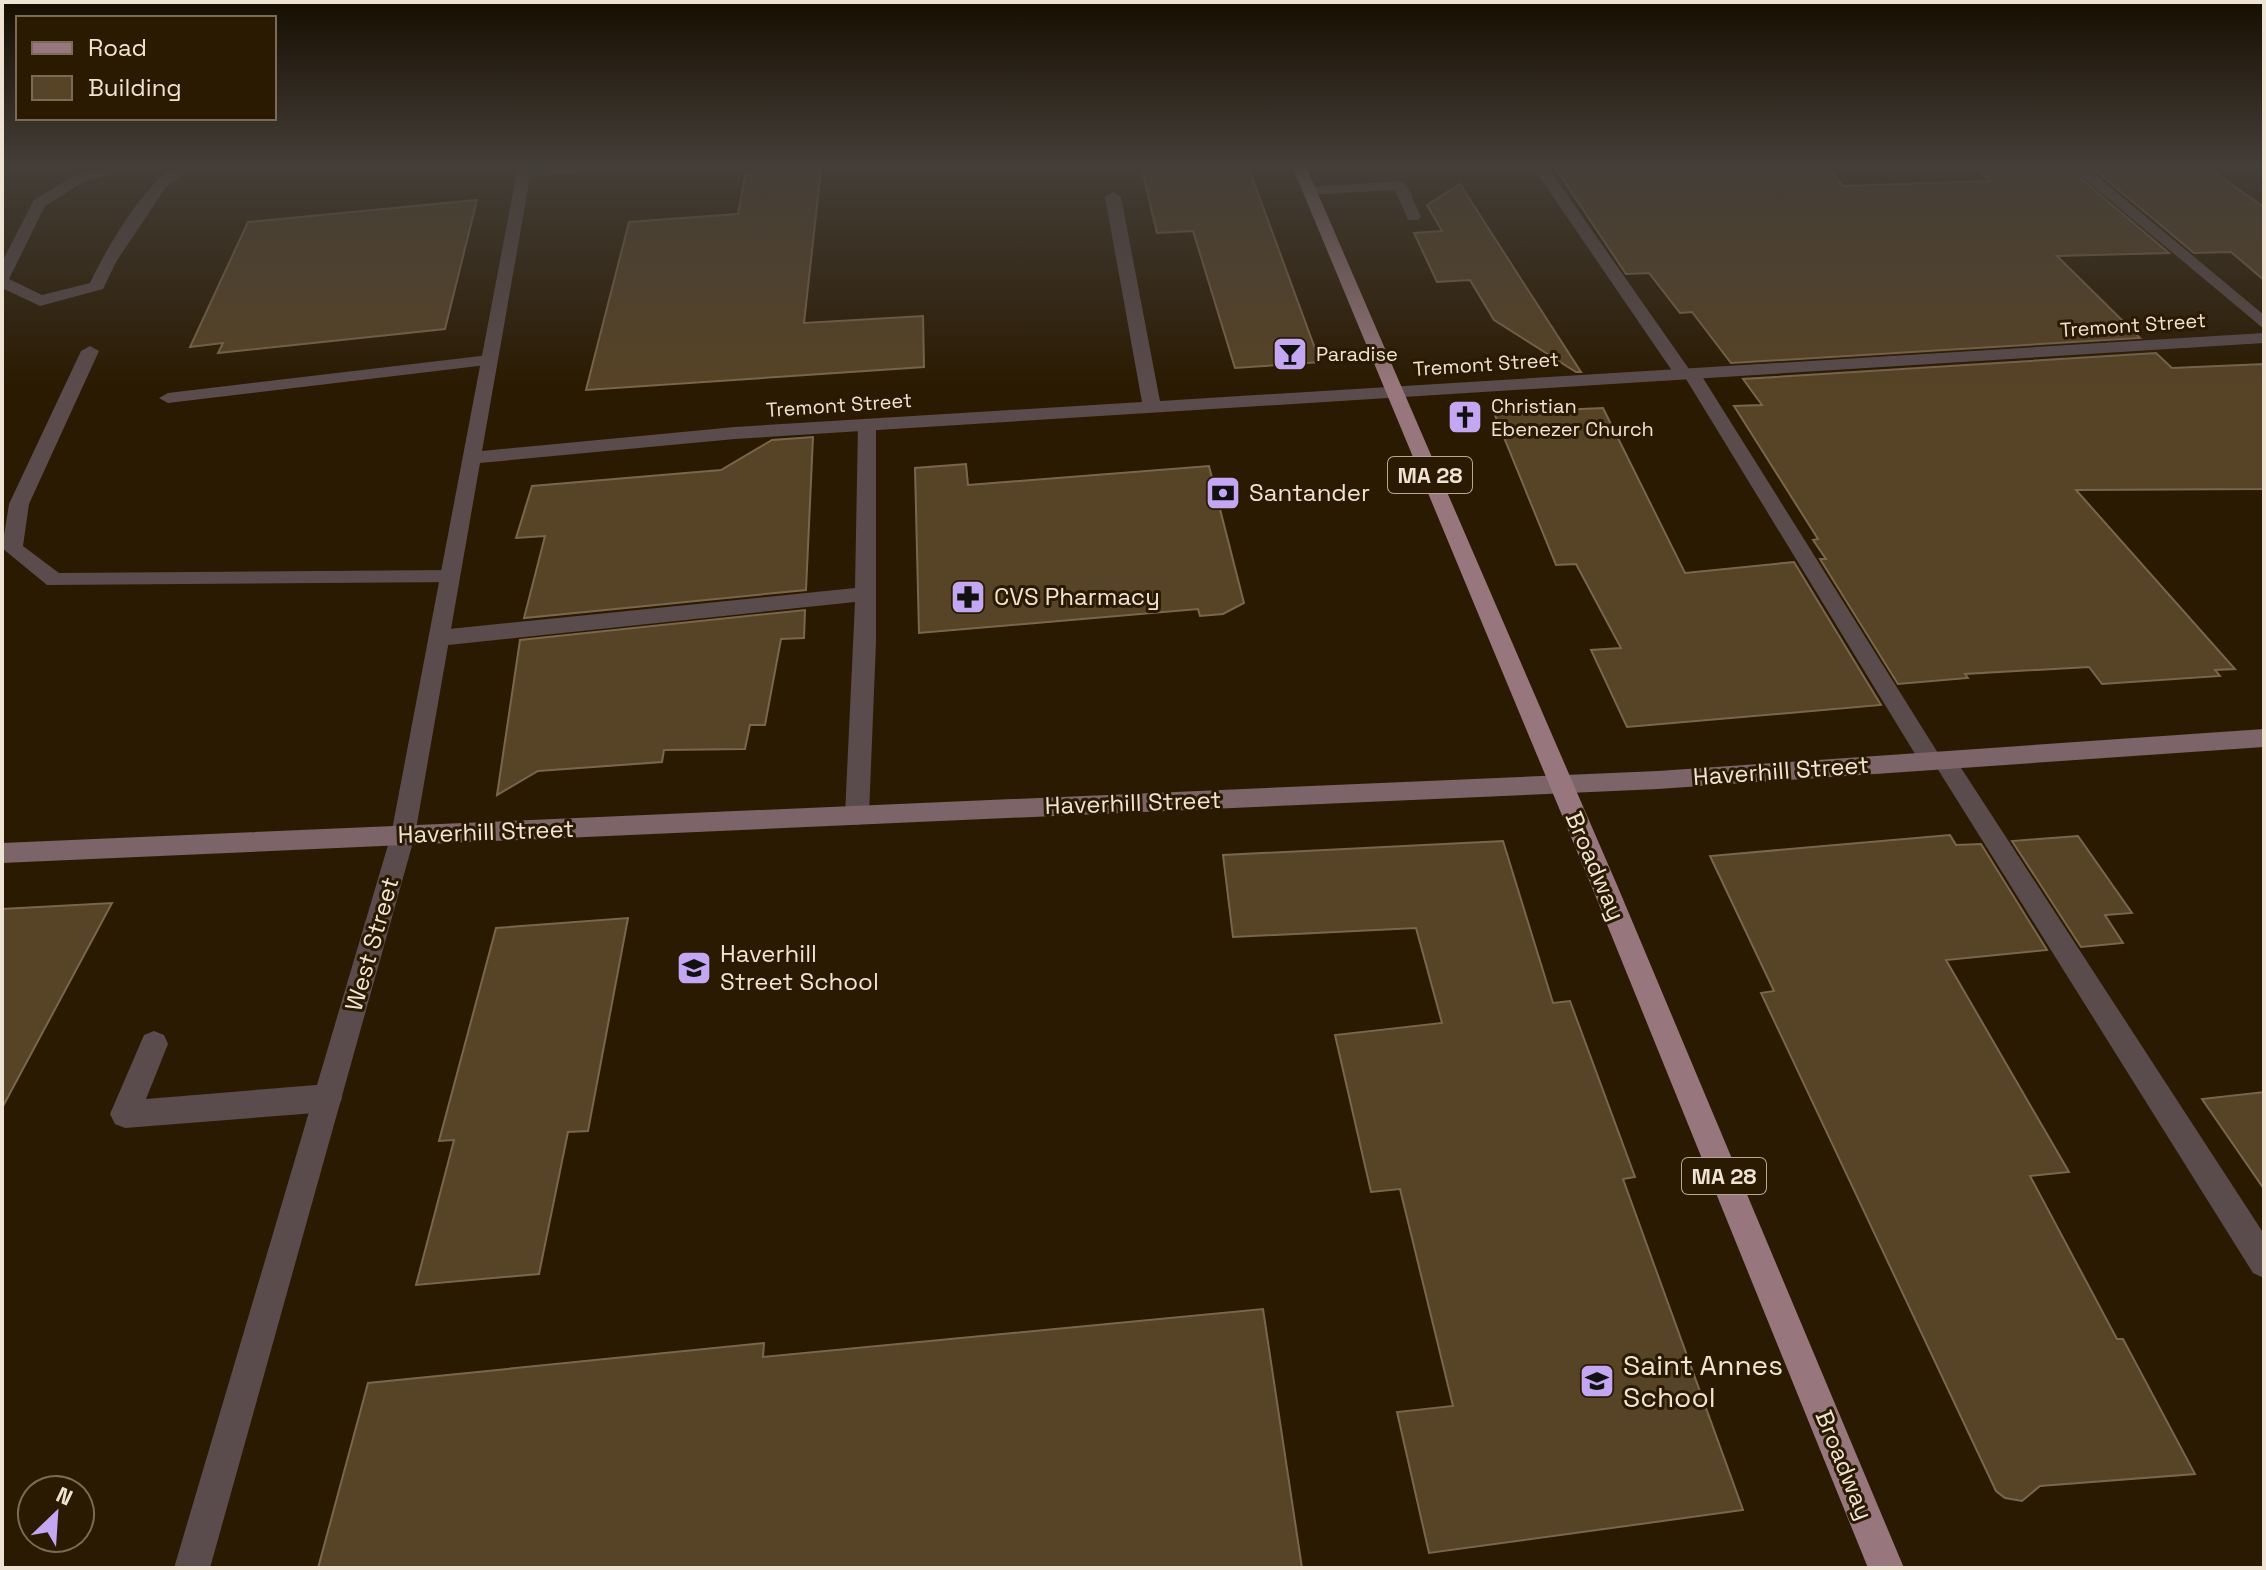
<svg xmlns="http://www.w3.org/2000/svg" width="2266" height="1570" font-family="'Space Grotesk',sans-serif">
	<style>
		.building { fill: #574325; stroke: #7a664b; stroke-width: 2 }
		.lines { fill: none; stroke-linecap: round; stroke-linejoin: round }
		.service { fill: #5a4b4d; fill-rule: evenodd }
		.minor { fill: #5a4b4d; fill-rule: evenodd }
		.tertiary { fill: #5a4b4d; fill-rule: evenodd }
		.secondary { fill: #7c6468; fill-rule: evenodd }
		.primary { fill: #97777d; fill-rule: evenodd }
		.labels { text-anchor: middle; stroke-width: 6; stroke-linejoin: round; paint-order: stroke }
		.far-street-label { font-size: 20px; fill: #efe4d4; stroke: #2a1a01 }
		.far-poi-label { font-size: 20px; fill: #efe4d4; stroke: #2a1a01; text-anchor: start }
		.shield { fill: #2a1a01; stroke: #b4a795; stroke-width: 2 }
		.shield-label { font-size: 22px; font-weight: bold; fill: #efe4d4 }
		.poi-label { font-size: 24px; fill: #efe4d4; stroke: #2a1a01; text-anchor: start }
		.street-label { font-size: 24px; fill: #efe4d4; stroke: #2a1a01 }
		.near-poi-label { font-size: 28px; fill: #efe4d4; stroke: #2a1a01; text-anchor: start }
	</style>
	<rect width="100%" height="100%" fill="#2a1a01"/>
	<g class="building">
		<polygon points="1141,166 1248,166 1320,362 1235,368 1193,231 1157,233"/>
		<polygon points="1554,166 1826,166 1843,186 1990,181 1975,166 2066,166 2169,253 2057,256 2140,338 1731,363 1692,312 1680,313 1649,273 1626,274"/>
		<polygon points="2090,166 2205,166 2264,207 2264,280 2231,252 2194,253"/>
		<polygon points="821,170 804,323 923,316 924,367 586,390 629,222 738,214 746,171"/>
		<polygon points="1460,184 1519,276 1581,372 1576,372 1494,320 1470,280 1437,282 1414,233 1442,231 1427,205"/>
		<polygon points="477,200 445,329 218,353 223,343 190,347 248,222"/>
		<polygon points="2156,353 2172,368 2264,364 2264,489 2076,490 2235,669 2215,670 2220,676 2102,684 2089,667 1965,674 1968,678 1898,684 1820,559 1826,559 1813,540 1818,539 1734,406 1762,405 1743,379"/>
		<polygon points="1603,408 1685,573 1794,562 1881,705 1627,727 1591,650 1621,648 1576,564 1556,565 1494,413"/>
		<polygon points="813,437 806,590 524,618 545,536 516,538 532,486 721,470 772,440"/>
		<polygon points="966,464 968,485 1209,466 1244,603 1223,614 1200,616 1198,609 919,633 915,468"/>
		<polygon points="805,610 804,638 781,639 765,725 750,725 745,749 664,750 662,762 538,771 497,795 520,640"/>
		<polygon points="1950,835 1956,845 1981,844 2047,950 1946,960 2069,1172 2030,1176 2117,1339 2123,1339 2195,1474 2040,1486 2022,1501 2005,1498 1996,1491 1761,993 1774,991 1710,856"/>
		<polygon points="2078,836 2132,913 2105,915 2123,943 2081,947 2012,841"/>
		<polygon points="1503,841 1553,1003 1570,1001 1635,1177 1623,1179 1743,1510 1429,1553 1397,1412 1453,1406 1400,1189 1371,1192 1335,1035 1442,1023 1416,928 1233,937 1223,855"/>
		<polygon points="112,903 2,1108 2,909"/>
		<polygon points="628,918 588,1131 568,1132 539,1274 416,1285 454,1140 439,1141 496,928"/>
		<polygon points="2264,1092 2264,1189 2202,1099"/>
		<polygon points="1263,1309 1302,1568 318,1568 368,1383 764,1343 763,1357"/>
	</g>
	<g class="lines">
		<g class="service">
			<path d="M 114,166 L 143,166 L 85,181 L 45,206 L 9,279 L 42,295 L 90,283 C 104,253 146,179 176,167 C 181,165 189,166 195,166 L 166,187 L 116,262 L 103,289 L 40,306 L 2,288 L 2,262 L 34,200 L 75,175 Z"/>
			<polygon points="1532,166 1547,166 1689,369 1698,370 1938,753 1952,754 2264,1234 2264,1278 2253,1273 1937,768 1923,767 1686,379 1677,378"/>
			<polygon points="1400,181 1407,185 1421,217 1418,220 1408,220 1395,190 1310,195 1303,191 1310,187"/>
			<polygon points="90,346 99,351 29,504 23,546 59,573 450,570 457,572 460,577 457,582 47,585 2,548 9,504 81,351"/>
			<polygon points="489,355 498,360 495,364 168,403 159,398 168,393"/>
			<polygon points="867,419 876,425 876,642 869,815 866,822 857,825 848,822 845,815 855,602 439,646 428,638 439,630 855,588 858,425"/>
			<polygon points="154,1031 164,1035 168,1044 146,1099 328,1084 338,1088 342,1098 338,1108 328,1112 125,1128 115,1124 110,1114 144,1035"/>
		</g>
		<polygon class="minor" points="518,166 623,166 616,170 530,177 482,451 735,427 1142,402 1105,197 1113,192 1121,197 1160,401 2264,333 2264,343 735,439 480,463 415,835 210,1568 174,1568 391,835"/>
		<polygon class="tertiary" points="2069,166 2085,166 2264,315 2264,329"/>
		<polygon class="secondary" points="2264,729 2264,747 1658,789 2,863 2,843 1658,771"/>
		<polygon class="primary" points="1292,166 1306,166 1617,885 1904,1568 1868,1568 1591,885"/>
	</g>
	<linearGradient id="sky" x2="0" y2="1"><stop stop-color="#170e01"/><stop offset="0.43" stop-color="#443e38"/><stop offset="1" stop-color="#443e38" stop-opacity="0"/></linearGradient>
	<rect width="2266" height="386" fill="url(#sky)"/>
	<defs>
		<g id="bar-square" transform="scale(1.8)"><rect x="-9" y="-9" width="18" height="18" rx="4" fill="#c3a7f2" stroke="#2a1a01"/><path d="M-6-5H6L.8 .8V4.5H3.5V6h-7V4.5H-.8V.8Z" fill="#111"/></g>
		<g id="church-square" transform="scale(1.8)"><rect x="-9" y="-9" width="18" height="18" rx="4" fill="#c3a7f2" stroke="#2a1a01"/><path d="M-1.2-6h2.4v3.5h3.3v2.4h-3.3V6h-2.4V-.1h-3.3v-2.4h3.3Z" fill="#111"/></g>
		<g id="bank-square" transform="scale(1.8)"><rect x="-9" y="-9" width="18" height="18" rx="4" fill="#c3a7f2" stroke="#2a1a01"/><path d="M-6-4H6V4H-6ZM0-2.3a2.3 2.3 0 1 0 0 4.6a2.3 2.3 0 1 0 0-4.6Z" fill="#111"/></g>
		<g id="pharmacy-square" transform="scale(1.8)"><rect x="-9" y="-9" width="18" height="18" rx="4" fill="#c3a7f2" stroke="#2a1a01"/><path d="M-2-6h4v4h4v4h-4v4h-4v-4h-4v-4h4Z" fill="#111"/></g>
		<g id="school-square" transform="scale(1.8)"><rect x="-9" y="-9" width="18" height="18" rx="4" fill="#c3a7f2" stroke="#2a1a01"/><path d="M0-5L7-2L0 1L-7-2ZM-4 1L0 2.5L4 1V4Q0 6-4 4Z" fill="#111"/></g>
	</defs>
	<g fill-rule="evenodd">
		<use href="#bar-square" x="1290" y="354"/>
		<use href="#church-square" x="1465" y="417"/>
		<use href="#bank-square" x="1223" y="493"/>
		<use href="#pharmacy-square" x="968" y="597"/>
		<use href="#school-square" x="694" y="968"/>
		<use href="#school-square" x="1597" y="1381"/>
	</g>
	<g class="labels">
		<g class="far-street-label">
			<text transform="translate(2133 325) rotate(-4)" y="7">Tremont Street</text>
			<text transform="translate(1486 364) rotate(-4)" y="7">Tremont Street</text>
			<text transform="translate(839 405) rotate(-4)" y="7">Tremont Street</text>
		</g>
		<g class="far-poi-label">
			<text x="1316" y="361">Paradise</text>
			<text x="1491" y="413">Christian<tspan x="1491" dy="23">Ebenezer Church</tspan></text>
		</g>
		<g class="shield">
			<rect x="1388" y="457" width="84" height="36" rx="6"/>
			<rect x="1682" y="1158" width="84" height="36" rx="6"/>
		</g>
		<g class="shield-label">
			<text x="1430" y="483">MA 28</text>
			<text x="1724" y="1184">MA 28</text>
		</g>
		<g class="poi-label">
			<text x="1249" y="501">Santander</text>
			<text x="994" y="605">CVS Pharmacy</text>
			<text x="720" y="962">Haverhill<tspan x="720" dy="28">Street School</tspan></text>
		</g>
		<g class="street-label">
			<text transform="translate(1781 771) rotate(-4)" y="8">Haverhill Street</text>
			<text transform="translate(1133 803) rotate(-2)" y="8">Haverhill Street</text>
			<text transform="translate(486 832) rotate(-2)" y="8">Haverhill Street</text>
			<text transform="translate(1595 866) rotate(67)" y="8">Broadway</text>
			<text transform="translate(372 944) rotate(-74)" y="8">West Street</text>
			<text transform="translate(1844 1465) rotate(68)" y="8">Broadway</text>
		</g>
		<g class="near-poi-label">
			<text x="1623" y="1375">Saint Annes<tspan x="1623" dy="32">School</tspan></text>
		</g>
	</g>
	<rect width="2266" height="1570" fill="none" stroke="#efe4d4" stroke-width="8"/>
	<rect x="16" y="16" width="260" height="104" fill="#2a1a01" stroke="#796b55" stroke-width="2"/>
	<rect x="32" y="42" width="40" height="12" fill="#97777d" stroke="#796b55" stroke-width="2"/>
	<text x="88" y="56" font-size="24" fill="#efe4d4">Road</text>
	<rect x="32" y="76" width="40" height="24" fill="#574325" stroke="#796b55" stroke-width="2"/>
	<text x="88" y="96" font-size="24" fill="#efe4d4">Building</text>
	<g transform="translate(56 1514) rotate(25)"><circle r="38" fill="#2a1a01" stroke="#796b55" stroke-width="2"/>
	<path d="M0-6L14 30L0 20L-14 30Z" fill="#c3a7f2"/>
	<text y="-12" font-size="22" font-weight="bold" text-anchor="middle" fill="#efe4d4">N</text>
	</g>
</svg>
